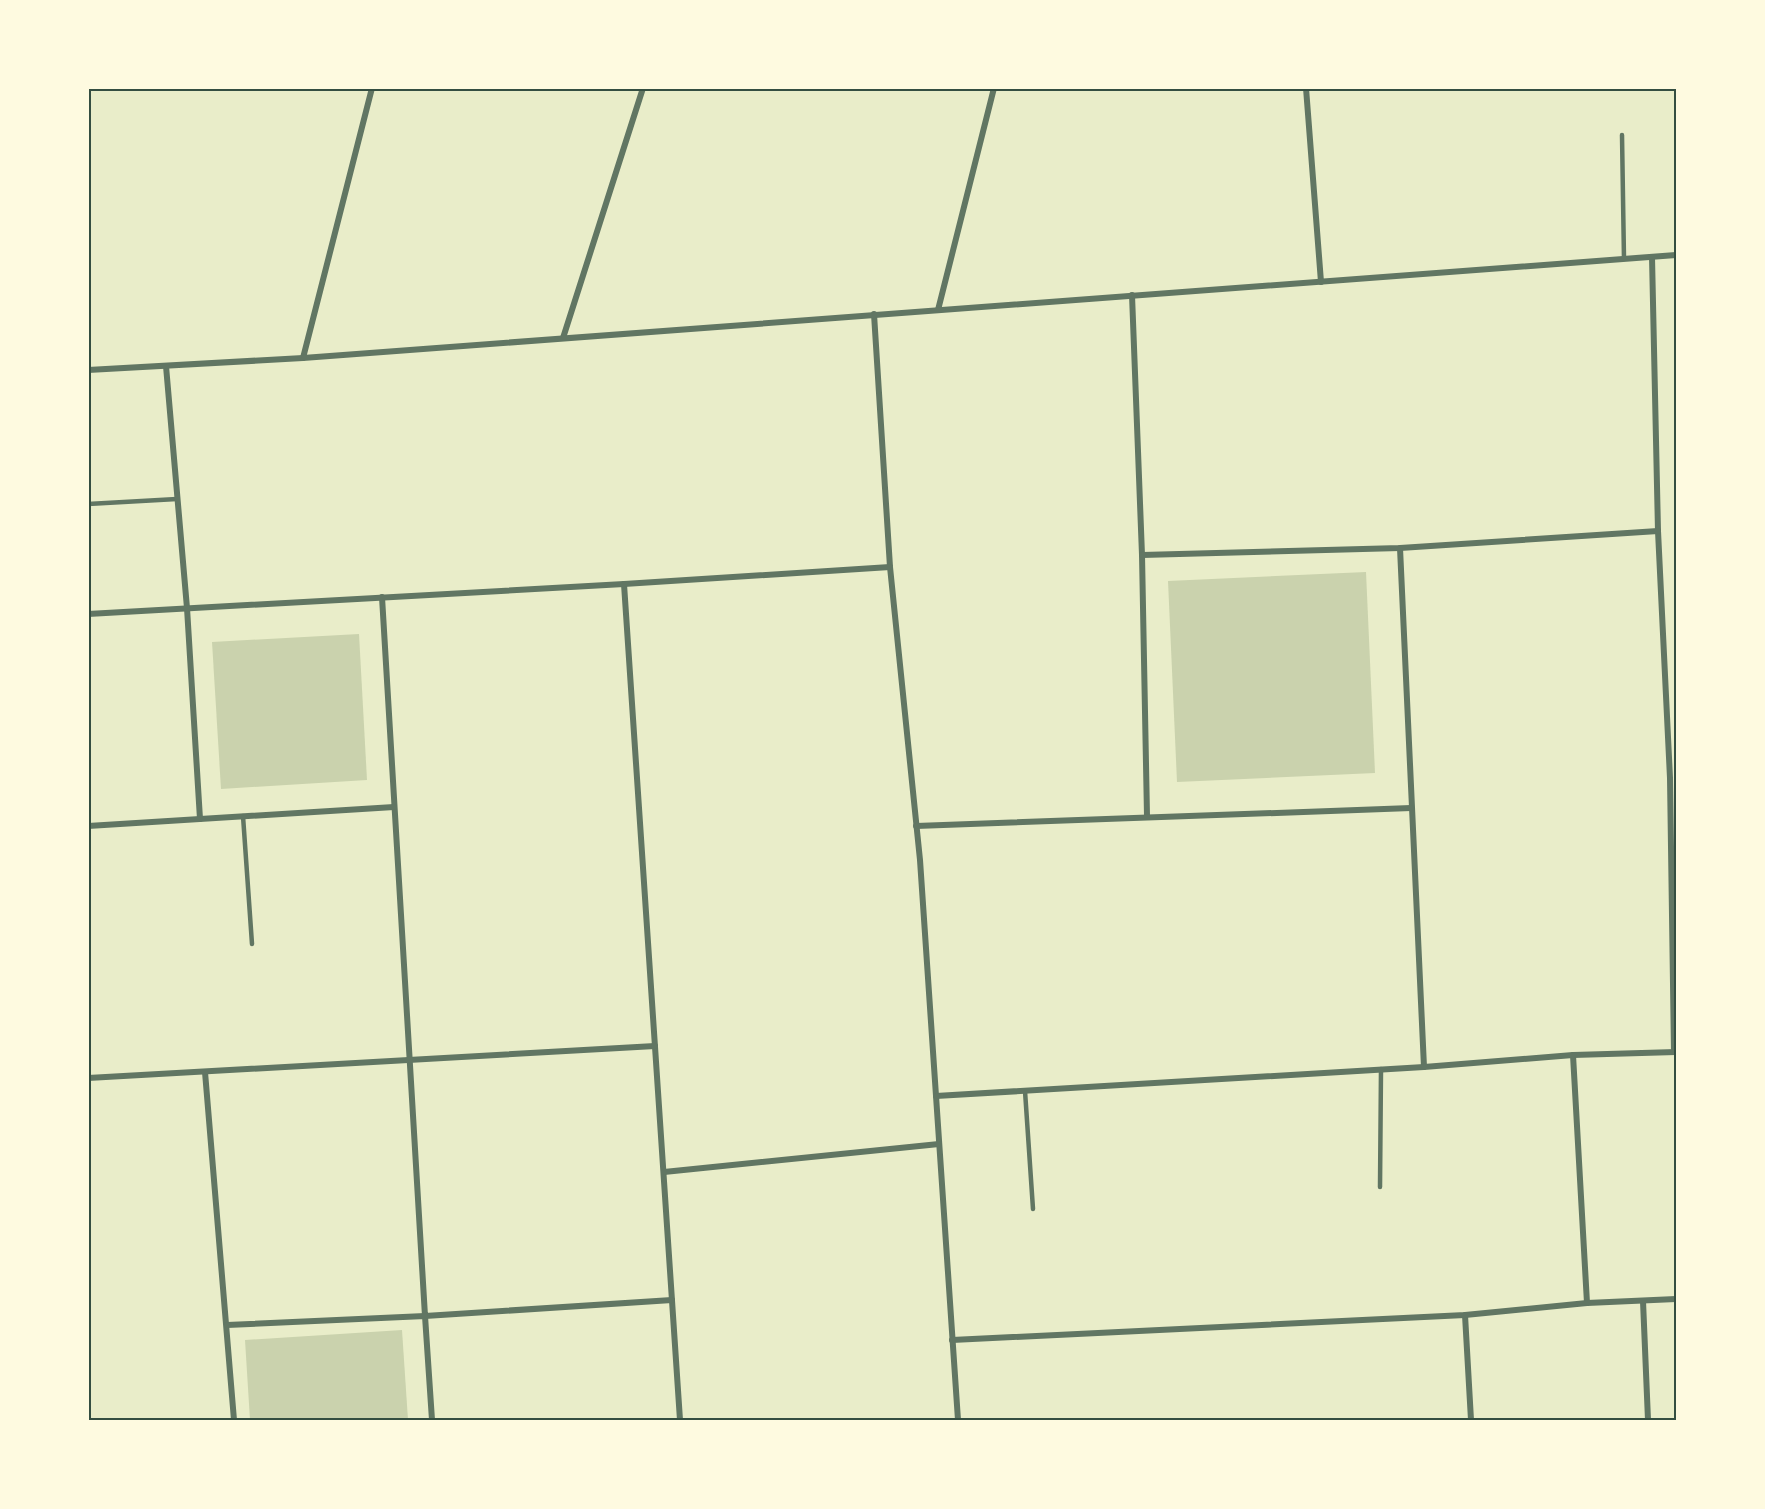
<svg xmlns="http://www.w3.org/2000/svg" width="1765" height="1509" font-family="Merriweather,serif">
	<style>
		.green { fill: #cad2ad }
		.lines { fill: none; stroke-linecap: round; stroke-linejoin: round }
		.service { stroke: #617663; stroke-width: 4.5 }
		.minor { stroke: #617663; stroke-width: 6 }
		.neatline { fill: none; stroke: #344e41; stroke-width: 2 }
	</style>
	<rect width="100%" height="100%" fill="#e9edc9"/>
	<g class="green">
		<polygon points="1366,572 1375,773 1177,782 1168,581"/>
		<polygon points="359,634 367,780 221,789 212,642"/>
		<polygon points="402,1330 408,1420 250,1420 245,1340"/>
	</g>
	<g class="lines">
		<g class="service">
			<polyline points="1622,135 1624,259"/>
			<polyline points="88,504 177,499"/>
			<polyline points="243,816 252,944"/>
			<polyline points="1025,1091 1033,1209"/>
			<polyline points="1380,1187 1381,1069"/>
		</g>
		<g class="minor">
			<polyline points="1306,88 1321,282"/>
			<polyline points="1652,257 1658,531 1670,778 1674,1052"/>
			<polyline points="1132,295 1142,555 1147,816"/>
			<polyline points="938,310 994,88"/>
			<polyline points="874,314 890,567 920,860 958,1420"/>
			<polyline points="563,338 643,88"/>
			<polyline points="303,358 372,88"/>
			<polyline points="166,366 187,608 200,819"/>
			<polyline points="88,370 303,358 1676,255"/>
			<polyline points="1400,548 1424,1067"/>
			<polyline points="1142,555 1400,548 1658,531"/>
			<polyline points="624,584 680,1420"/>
			<polyline points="382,597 425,1316 672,1300"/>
			<polyline points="88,614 624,584 890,567"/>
			<polyline points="88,826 394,807"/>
			<polyline points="916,826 1411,808"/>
			<polyline points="1573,1055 1587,1303"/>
			<polyline points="205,1072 234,1420"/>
			<polyline points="88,1078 655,1046"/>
			<polyline points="936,1096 1424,1067 1573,1055 1676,1052"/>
			<polyline points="664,1172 939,1144"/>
			<polyline points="1643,1301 1648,1420"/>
			<polyline points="1465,1315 1471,1420"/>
			<polyline points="227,1325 425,1316 432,1420"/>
			<polyline points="952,1340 1465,1315 1587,1303 1676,1299"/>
		</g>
	</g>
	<rect width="1765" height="1509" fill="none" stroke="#fefae0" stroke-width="180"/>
	<rect x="90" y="90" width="1585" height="1329" class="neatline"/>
</svg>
